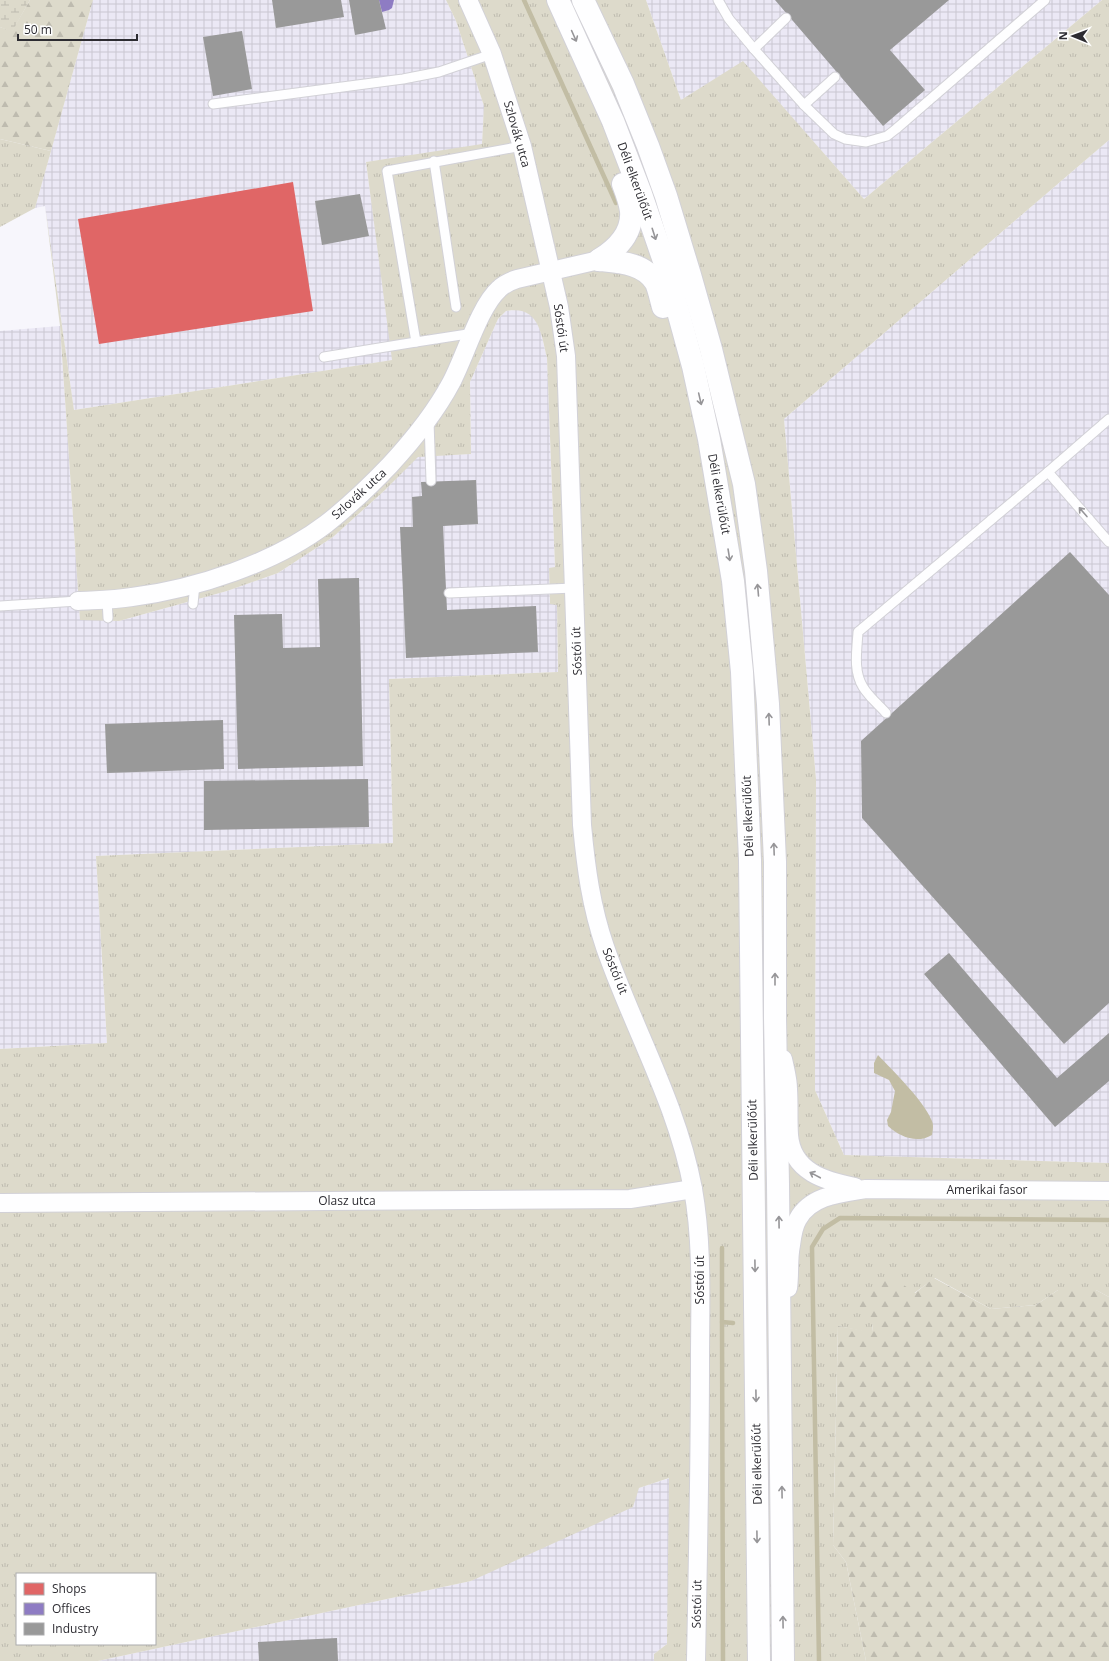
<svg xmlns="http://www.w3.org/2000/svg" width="1109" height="1661" font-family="'Open Sans',sans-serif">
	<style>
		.industrial { fill: url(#industrial-grid) }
		.grass { fill: url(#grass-tufts); fill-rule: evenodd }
		.forest { fill: url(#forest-firs) }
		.wetland { fill: url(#wetland-marsh) }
		.water { fill: #c2bda4 }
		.shops { fill: #e06666 }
		.offices { fill: #8e7cc3 }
		.industry { fill: #999 }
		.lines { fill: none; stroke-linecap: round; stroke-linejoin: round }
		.stream { stroke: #c2bda4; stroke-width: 4.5 }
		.service-casing { stroke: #d2d1d7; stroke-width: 11 }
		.minor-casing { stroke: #d2d1d7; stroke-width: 20 }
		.primary-casing { stroke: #d2d1d7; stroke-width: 24 }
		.service { stroke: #fefeff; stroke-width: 9 }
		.minor { stroke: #fefeff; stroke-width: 18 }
		.primary { stroke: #fefeff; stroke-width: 22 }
		.oneway { stroke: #969598 }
		.labels { text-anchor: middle; stroke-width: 4; stroke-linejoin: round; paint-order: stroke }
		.street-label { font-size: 12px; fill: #2d2c32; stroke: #fff }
	</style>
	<defs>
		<pattern id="industrial-grid" width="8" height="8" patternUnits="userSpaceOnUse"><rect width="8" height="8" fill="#ebe8f5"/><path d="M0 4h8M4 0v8" fill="none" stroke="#cac7d2"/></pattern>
		<pattern id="grass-tufts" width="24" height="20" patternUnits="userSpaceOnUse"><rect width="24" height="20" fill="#dddacb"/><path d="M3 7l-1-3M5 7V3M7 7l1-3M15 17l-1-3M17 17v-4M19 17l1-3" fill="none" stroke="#bebbaf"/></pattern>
		<pattern id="forest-firs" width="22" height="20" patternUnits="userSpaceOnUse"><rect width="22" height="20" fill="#dddacb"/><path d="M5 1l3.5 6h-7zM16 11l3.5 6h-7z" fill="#bebbaf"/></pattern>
		<pattern id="wetland-marsh" width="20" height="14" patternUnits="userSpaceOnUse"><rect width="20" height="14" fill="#dddacb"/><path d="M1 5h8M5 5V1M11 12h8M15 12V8" fill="none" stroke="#bebbaf"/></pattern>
	</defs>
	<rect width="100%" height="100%" fill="#f7f6fc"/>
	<g class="industrial">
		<polygon points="93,0 446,0 456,21 484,106 482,145 366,162 393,360 74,410 45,206 35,208"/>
		<polygon points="646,0 1102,0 864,199 743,62 681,100"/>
		<polygon points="1109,140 1109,1163 844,1155 815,1090 816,779 784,419"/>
		<polygon points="515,310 524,310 534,317 540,329 547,358 555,568 549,568 550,604 557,604 558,672 389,679 393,843 96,856 107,1043 0,1049 0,331 60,326 80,619 119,621 227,591 278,573 333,537 384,491 418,456 471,454 470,382 498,319 506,311"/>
		<polygon points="670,1478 667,1644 654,1654 654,1661 98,1661 471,1581 639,1488"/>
	</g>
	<g class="grass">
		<path d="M 446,0 L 646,0 L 681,100 L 743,61 L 864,199 L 1102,0 L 1109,0 L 1109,140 L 784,419 L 816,779 L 815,1090 L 844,1155 L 1109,1163 L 1109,1297 L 1096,1290 L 1058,1290 L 1036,1305 L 991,1309 L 935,1278 L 873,1323 L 872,1333 L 838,1326 L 833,1545 L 846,1562 L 866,1661 L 654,1661 L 654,1654 L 667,1644 L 669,1478 L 639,1488 L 633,1507 L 471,1581 L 98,1661 L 0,1661 L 0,1049 L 107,1043 L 96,856 L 393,843 L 389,679 L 558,672 L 557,605 L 550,604 L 549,568 L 555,567 L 547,358 C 541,333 539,305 506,311 L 498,319 L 470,382 L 471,454 L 418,457 L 384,491 L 333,537 L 278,573 L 227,591 L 119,621 L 80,620 L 60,326 L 45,206 L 74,410 L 392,360 L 366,162 L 482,144 L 484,106 L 456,21 ZM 17,1574 L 155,1574 L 155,1644 L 17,1644 Z"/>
		<polygon points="0,139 51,151 35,208 0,227"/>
	</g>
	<g class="forest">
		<polygon points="30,0 93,0 51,151 0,139 0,27 12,31"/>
		<polygon points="891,1276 915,1293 934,1278 991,1309 1036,1305 1058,1290 1096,1290 1109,1297 1109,1661 866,1661 846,1562 833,1545 838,1326 872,1332 873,1323 855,1301"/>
	</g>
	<polygon class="wetland" points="0,0 30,0 12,32 0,27"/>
	<path class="water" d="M 878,1055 C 893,1071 923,1100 931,1119 C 934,1124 933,1129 932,1135 C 917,1144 900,1137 888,1126 L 887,1120 L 891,1112 L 895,1091 L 889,1080 L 874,1073 L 874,1063 Z"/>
	<polygon class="shops" points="293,182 313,311 99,344 78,219"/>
	<polygon class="offices" points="379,0 394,0 392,8 389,10 382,12"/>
	<g class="industry">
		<polygon points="272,0 341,0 344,17 276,28"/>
		<polygon points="349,0 379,0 386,29 355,35"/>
		<polygon points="775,0 949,0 890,50 925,90 883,126"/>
		<polygon points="242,31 252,89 213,96 203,37"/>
		<polygon points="360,194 369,236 322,245 315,201"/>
		<polygon points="476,480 478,524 443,526 447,610 536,606 538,652 406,658 400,527 413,527 412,497 422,496 421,482"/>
		<polygon points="1070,552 1109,595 1109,1003 1064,1044 862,818 861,741"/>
		<polygon points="359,578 363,766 238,769 234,615 282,614 283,648 320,647 318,579"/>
		<polygon points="223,720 224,769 107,773 105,724"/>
		<polygon points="368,779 369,827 204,830 204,781"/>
		<polygon points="949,953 1057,1078 1109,1033 1109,1081 1055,1127 924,974"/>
		<polygon points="337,1638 338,1661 259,1661 258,1642"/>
	</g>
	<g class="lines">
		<g class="stream">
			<polyline points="524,0 616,203"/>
			<polyline points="722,1248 722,1322"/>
			<polyline points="723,1661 722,1322 733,1323"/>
			<polyline points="819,1661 812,1247 823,1229 840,1218 1109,1220"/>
		</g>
		<g class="service-casing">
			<g id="service">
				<polyline points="718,0 729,19 754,49 804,105 834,134 845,139 866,142 887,136 896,129 1045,0"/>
				<polyline points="754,49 786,18"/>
				<polyline points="213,104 403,79 439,72 492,54"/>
				<polyline points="804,105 835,77"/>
				<polyline points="434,161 456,307"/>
				<polyline points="474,333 416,342 387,171 522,146"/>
				<polyline points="324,357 416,342"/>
				<polyline points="1109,419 1048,472 1109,542"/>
				<polyline points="429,421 431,481"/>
				<polyline points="449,593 574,588"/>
				<polyline points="107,599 108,618"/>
				<polyline points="193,604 195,584"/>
				<polyline points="0,606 78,601"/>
				<path d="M 886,713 C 879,705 869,697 863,687 C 853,671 857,650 858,632 L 1048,472"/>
			</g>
		</g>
		<g class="minor-casing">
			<g id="minor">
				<path d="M 468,0 L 492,54 L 522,146 L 559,307 L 566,356 L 582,825 C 586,868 591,906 605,947 C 633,1028 677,1103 693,1189 C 703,1245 700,1303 700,1360 C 700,1460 698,1561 696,1661"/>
				<path d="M 78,601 C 96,600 114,600 132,597 C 195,589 275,563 326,524 C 349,506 370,486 390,465 C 413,440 435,413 451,383 C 465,357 479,307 499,289 C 504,284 511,281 517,279 L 599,260"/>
				<path d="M 783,1059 C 785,1069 788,1079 788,1089 C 789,1104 788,1120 789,1135 C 792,1172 825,1181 855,1187"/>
				<polyline points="0,1203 630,1199 693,1189"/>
				<path d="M 788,1288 C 790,1274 788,1259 791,1245 C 792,1237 794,1225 798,1219 C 811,1195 842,1193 866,1189 L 1109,1191"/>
			</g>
		</g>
		<g class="primary-casing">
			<g id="primary">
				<polyline points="558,0 613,121 641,194 665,264 693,366 709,439 733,581 742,672 750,860 759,1661"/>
				<polyline points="583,0 623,84 648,146 666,196 690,275 711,349 744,484 756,571 768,704 775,862 775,1018 778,1184 783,1661"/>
				<path d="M 599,260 C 619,262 645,263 656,283 C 659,290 661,300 663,307"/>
				<path d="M 599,260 C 617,249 633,234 631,211 C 630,202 626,192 623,184"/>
			</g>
		</g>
		<use href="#service" class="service"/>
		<use href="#minor" class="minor"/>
		<use href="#primary" class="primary"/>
	</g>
	<defs><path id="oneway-shaft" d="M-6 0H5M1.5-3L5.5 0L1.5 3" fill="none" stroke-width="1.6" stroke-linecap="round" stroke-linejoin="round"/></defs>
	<g class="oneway">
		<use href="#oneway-shaft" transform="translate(574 36) rotate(66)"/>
		<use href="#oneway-shaft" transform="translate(654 234) rotate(72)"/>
		<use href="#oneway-shaft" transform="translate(700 399) rotate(77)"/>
		<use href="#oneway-shaft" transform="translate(1083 512) rotate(-131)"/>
		<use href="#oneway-shaft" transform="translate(729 555) rotate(81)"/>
		<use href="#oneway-shaft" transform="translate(758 590) rotate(-95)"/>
		<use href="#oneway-shaft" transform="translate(769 719) rotate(-92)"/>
		<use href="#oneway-shaft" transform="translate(774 849) rotate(-92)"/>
		<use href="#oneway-shaft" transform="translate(775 979) rotate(-90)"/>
		<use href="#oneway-shaft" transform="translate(815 1175) rotate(-152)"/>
		<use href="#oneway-shaft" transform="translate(779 1222) rotate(-91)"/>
		<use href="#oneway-shaft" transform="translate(755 1266) rotate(89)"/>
		<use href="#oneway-shaft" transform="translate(756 1396) rotate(89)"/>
		<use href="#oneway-shaft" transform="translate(782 1492) rotate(-91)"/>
		<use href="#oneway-shaft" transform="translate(757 1537) rotate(89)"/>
		<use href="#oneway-shaft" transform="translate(783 1622) rotate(-91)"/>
	</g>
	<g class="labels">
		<g class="street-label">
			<text transform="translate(517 134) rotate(74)" y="4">Szlovák utca</text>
			<text transform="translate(635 181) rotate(70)" y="4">Déli elkerülőút</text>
			<text transform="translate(561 328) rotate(82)" y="4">Sóstói út</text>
			<text transform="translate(359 494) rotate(-42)" y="4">Szlovák utca</text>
			<text transform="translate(719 494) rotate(80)" y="4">Déli elkerülőút</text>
			<text transform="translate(577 651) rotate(-92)" y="4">Sóstói út</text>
			<text transform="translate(748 816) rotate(-92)" y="4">Déli elkerülőút</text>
			<text transform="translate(615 971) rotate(68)" y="4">Sóstói út</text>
			<text transform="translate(753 1140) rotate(-91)" y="4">Déli elkerülőút</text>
			<text x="987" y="1194">Amerikai fasor</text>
			<text x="347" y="1205">Olasz utca</text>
			<text transform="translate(700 1280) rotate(-90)" y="4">Sóstói út</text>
			<text transform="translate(757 1464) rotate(-91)" y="4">Déli elkerülőút</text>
			<text transform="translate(697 1604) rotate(-89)" y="4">Sóstói út</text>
		</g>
	</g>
	<rect x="16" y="1573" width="140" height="72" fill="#ffffff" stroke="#ababad"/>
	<rect x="24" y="1583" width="20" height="12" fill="#e06666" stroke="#ababad"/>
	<text x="52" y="1593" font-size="12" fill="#2d2c32">Shops</text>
	<rect x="24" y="1603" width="20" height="12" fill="#8e7cc3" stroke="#ababad"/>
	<text x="52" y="1613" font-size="12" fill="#2d2c32">Offices</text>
	<rect x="24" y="1623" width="20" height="12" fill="#999999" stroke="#ababad"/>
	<text x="52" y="1633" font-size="12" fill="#2d2c32">Industry</text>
	<g transform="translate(1073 36) rotate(271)" stroke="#ffffff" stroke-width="3" paint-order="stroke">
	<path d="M0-3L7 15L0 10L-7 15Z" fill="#2d2c32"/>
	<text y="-6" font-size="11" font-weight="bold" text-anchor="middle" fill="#2d2c32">N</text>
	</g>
	<path d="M18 34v6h119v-6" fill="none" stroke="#2d2c32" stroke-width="2"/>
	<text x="24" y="34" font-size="12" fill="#2d2c32" stroke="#ffffff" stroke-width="3" paint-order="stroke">50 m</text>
</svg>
